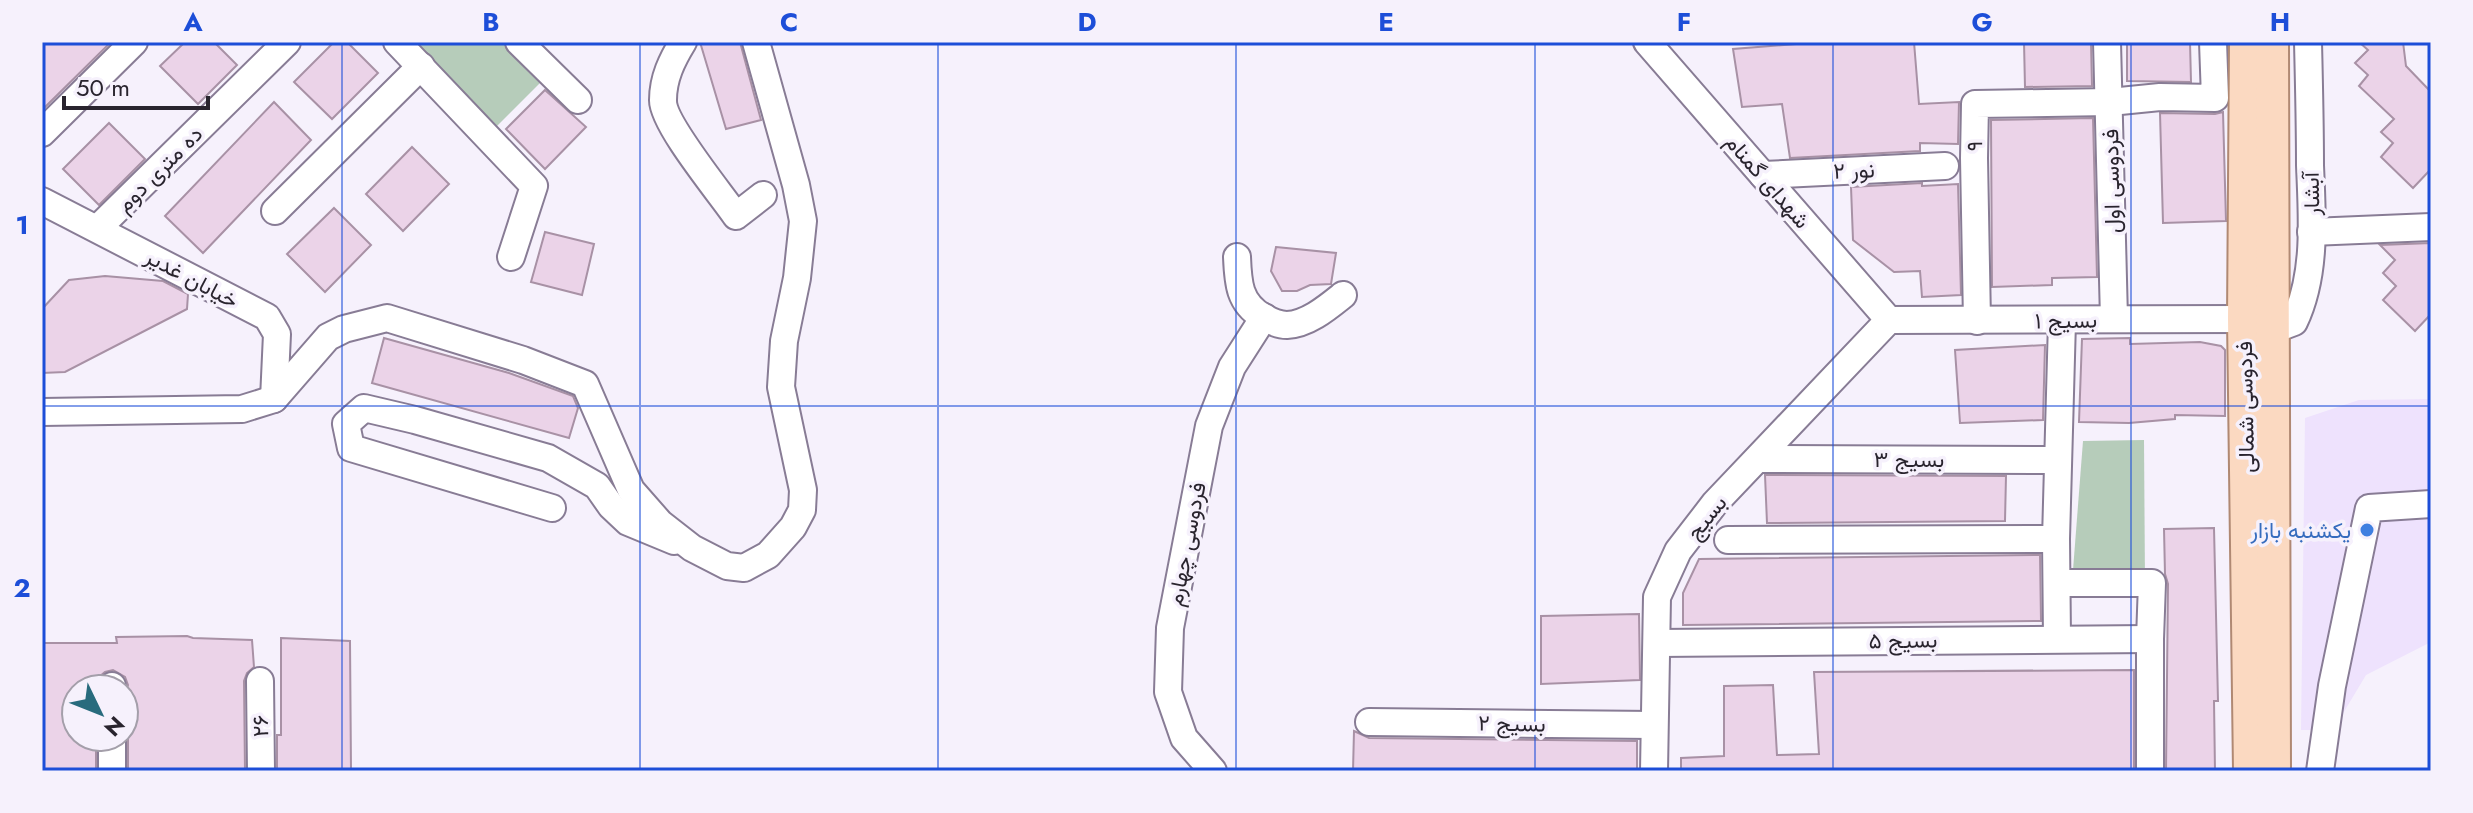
<svg xmlns="http://www.w3.org/2000/svg" width="2473" height="813" font-family="Jost,Vazirmatn,sans-serif">
	<style>
		.built { fill: #eee2fd }
		.green { fill: #b6ccba }
		.building { fill: #ebd3e8; stroke: #a891a5; stroke-width: 2 }
		.lines { fill: none; stroke-linecap: round; stroke-linejoin: round }
		.minor-casing { stroke: #887c95; stroke-width: 30 }
		.major-casing { stroke: #b08973; stroke-width: 36 }
		.minor { stroke: #fff; stroke-width: 26 }
		.major { stroke: #fbd9c1; stroke-width: 32 }
		.grid { fill: none; stroke: #1d4ed8; stroke-width: 2; stroke-opacity: 0.55 }
		.shop-dot { fill: #3f7fe0; stroke: #f6f1fc; stroke-width: 3 }
		.labels { text-anchor: middle; stroke-width: 7; stroke-linejoin: round; paint-order: stroke }
		.street-label { font-size: 22px; fill: #29242e; stroke: #f6f1fc }
		.shop-label { font-size: 22px; fill: #366cbe; stroke: #f6f1fc; text-anchor: end }
		.neatline { fill: none; stroke: #1d4ed8; stroke-width: 3 }
		.grid-label { font-size: 26px; text-anchor: middle; font-weight: bold; fill: #1d4ed8 }
	</style>
	<rect width="100%" height="100%" fill="#f6f1fc"/>
	<polygon class="built" points="2431,399 2431,642 2366,675 2333,730 2301,730 2305,418 2359,400"/>
	<g class="green">
		<polygon points="409,42 507,42 545,78 494,129"/>
		<polygon points="2144,440 2145,583 2072,583 2083,441"/>
	</g>
	<g class="building">
		<polygon points="42,42 111,42 42,110"/>
		<polygon points="185,42 214,42 237,65 198,104 160,66"/>
		<polygon points="334,42 347,42 378,73 332,119 294,82"/>
		<polygon points="700,42 740,42 761,120 726,129"/>
		<polygon points="1820,42 1914,42 1919,104 1959,102 1958,144 1920,143 1920,151 1790,158 1782,104 1742,107 1733,49"/>
		<polygon points="2024,42 2091,42 2092,86 2025,87"/>
		<polygon points="2127,42 2190,42 2191,82 2127,81"/>
		<polygon points="2359,42 2403,42 2406,66 2431,92 2431,169 2413,188 2381,157 2393,143 2381,132 2394,119 2359,86 2368,75 2355,63 2368,50"/>
		<polygon points="545,90 586,127 545,169 506,129"/>
		<polygon points="274,102 311,140 203,253 165,216"/>
		<polygon points="2223,112 2226,221 2163,223 2160,113 2215,114"/>
		<polygon points="2093,118 2097,277 2052,278 2052,285 1992,287 1991,120"/>
		<polygon points="109,123 145,159 99,205 63,169"/>
		<polygon points="412,147 449,184 403,231 366,194"/>
		<polygon points="1922,183 1922,186 1958,184 1961,295 1922,297 1920,271 1894,272 1853,240 1851,187"/>
		<polygon points="334,208 371,245 325,292 287,254"/>
		<polygon points="545,232 594,244 582,295 531,282"/>
		<polygon points="2431,243 2431,314 2415,331 2383,300 2396,286 2383,273 2395,260 2380,245"/>
		<polygon points="1276,247 1336,253 1331,284 1310,285 1297,291 1282,291 1271,271"/>
		<polygon points="105,276 163,281 188,294 187,309 65,372 42,373 42,309 69,280"/>
		<polygon points="384,338 509,373 573,396 578,408 569,438 372,383"/>
		<polygon points="2130,338 2130,344 2200,342 2221,346 2225,350 2225,416 2175,415 2175,419 2129,423 2079,422 2082,339"/>
		<polygon points="2045,345 2043,420 1960,423 1955,350"/>
		<polygon points="1765,475 2006,476 2005,521 1767,523"/>
		<polygon points="2214,528 2218,701 2214,701 2215,771 2166,771 2168,584 2165,574 2164,529"/>
		<polygon points="2040,555 2041,621 1683,625 1683,593 1699,559"/>
		<polygon points="1639,614 1640,680 1541,684 1541,616"/>
		<polygon points="187,636 193,638 252,640 254,667 247,673 244,681 245,771 128,771 128,737 124,727 124,699 128,685 125,677 113,670 105,672 99,677 96,689 76,689 76,737 96,737 96,771 42,771 42,643 117,643 116,637"/>
		<polygon points="281,638 350,641 351,771 277,771 277,735 281,735"/>
		<polygon points="2134,670 2134,771 1681,771 1681,758 1724,756 1724,686 1773,685 1777,755 1819,754 1814,672"/>
		<polygon points="1354,731 1369,738 1637,741 1637,771 1353,771"/>
	</g>
	<g class="lines">
		<g class="minor-casing">
			<g id="minor">
				<polyline points="397,42 534,186 511,257"/>
				<polyline points="519,42 578,100"/>
				<path d="M 683,42 C 672,60 663,78 663,100 C 662,123 721,194 736,216 L 763,195"/>
				<polyline points="1647,42 1889,320"/>
				<polyline points="2107,42 2114,319"/>
				<polyline points="42,133 134,42"/>
				<polyline points="1763,175 1945,166"/>
				<polyline points="42,201 267,317 277,334 274,399"/>
				<polyline points="275,211 421,66"/>
				<polyline points="98,228 287,42"/>
				<polyline points="2311,232 2431,227"/>
				<path d="M 1237,257 C 1238,283 1239,303 1263,317 C 1270,321 1279,325 1287,325 C 1308,324 1328,307 1343,295"/>
				<polyline points="1889,320 2244,319"/>
				<polyline points="1977,321 1974,158 1975,104 2110,102 2160,97 2215,98 2213,42"/>
				<path d="M 2273,330 L 2294,322 C 2317,274 2312,217 2310,165 C 2310,124 2309,83 2308,42"/>
				<polyline points="42,412 242,409 274,399 328,337 344,329 387,318 523,360 585,384 631,490 660,523 692,548 727,566 744,568 768,555 793,527 802,510 803,490 781,387 784,341 797,278 803,221 796,185 756,42"/>
				<polyline points="1759,459 2058,460"/>
				<polyline points="552,508 351,448 346,424 364,408 415,420 548,458 597,486 611,506 628,522 674,541"/>
				<polyline points="1728,540 2056,539"/>
				<polyline points="2058,583 2152,583 2150,639 2150,771"/>
				<polyline points="2057,639 2056,539 2062,321"/>
				<polyline points="1657,643 2150,639"/>
				<polyline points="260,681 261,771"/>
				<polyline points="112,686 112,689"/>
				<polyline points="1369,722 1654,725"/>
				<polyline points="112,737 112,771"/>
				<polyline points="1213,771 1184,738 1168,692 1170,628 1209,426 1232,367 1264,317"/>
				<polyline points="1654,771 1657,597 1678,551 1715,503 1889,320"/>
				<polyline points="2320,771 2332,686 2369,508 2431,504"/>
			</g>
		</g>
		<g class="major-casing">
			<g id="major">
				<polyline points="2246,42 2244,319 2250,771"/>
				<polyline points="2272,42 2274,771"/>
			</g>
		</g>
		<use href="#minor" class="minor"/>
		<use href="#major" class="major"/>
	</g>
	<path class="grid" d="M 342,42 L 342,771M 640,42 L 640,771M 938,42 L 938,771M 1236,42 L 1236,771M 1535,42 L 1535,771M 1833,42 L 1833,771M 2131,42 L 2131,771M 42,406 L 2431,406"/>
	<circle class="shop-dot" cx="2367" cy="530" r="8"/>
	<g class="labels">
		<g class="street-label">
			<text transform="translate(1974 146) rotate(-89)" y="8">۹</text>
			<text transform="translate(159 169) rotate(-45)" y="8">ده متری دوم</text>
			<text transform="translate(1854 170) rotate(-2)" y="8">نور ۲</text>
			<text transform="translate(1768 181) rotate(49)" y="8">شهدای گمنام</text>
			<text transform="translate(2111 181) rotate(-91)" y="8">فردوسی اول</text>
			<text transform="translate(2311 194) rotate(-91)" y="8">آبشار</text>
			<text transform="translate(192 278) rotate(28)" y="8">خیابان غدیر</text>
			<text transform="translate(2066 320) rotate(-1)" y="8">بسیج ۱</text>
			<text transform="translate(2245 407) rotate(-91)" y="8">فردوسی شمالی</text>
			<text x="1909" y="467">بسیج ۳</text>
			<text transform="translate(1706 517) rotate(-51)" y="8">بسیج</text>
			<text transform="translate(1186 544) rotate(-79)" y="8">فردوسی چهارم</text>
			<text transform="translate(1903 640) rotate(-1)" y="8">بسیج ۵</text>
			<text transform="translate(1512 723) rotate(1)" y="8">بسیج ۲</text>
			<text transform="translate(260 726) rotate(-91)" y="8">۲۶</text>
		</g>
		<g class="shop-label">
			<text x="2351" y="538">یکشنبه بازار</text>
		</g>
	</g>
	<rect width="2473" height="813" fill="none" stroke="#f6f1fc" stroke-width="88"/>
	<g transform="translate(100 713) rotate(133)"><circle r="38" fill="#f6f1fc" stroke="#a49faa" stroke-width="2"/>
	<path d="M0-6L14 30L0 20L-14 30Z" fill="#286b7d"/>
	<text y="-12" font-size="22" font-weight="bold" text-anchor="middle" fill="#29242e">N</text>
	</g>
	<path d="M64 96v12h144v-12" fill="none" stroke="#29242e" stroke-width="4"/>
	<text x="76" y="96" font-size="24" fill="#29242e" stroke="#f6f1fc" stroke-width="6" paint-order="stroke">50 m</text>
	<rect x="44" y="44" width="2385" height="725" class="neatline"/>
	<g class="grid-label">
		<text x="193" y="31">A</text>
		<text x="491" y="31">B</text>
		<text x="789" y="31">C</text>
		<text x="1087" y="31">D</text>
		<text x="1386" y="31">E</text>
		<text x="1684" y="31">F</text>
		<text x="1982" y="31">G</text>
		<text x="2280" y="31">H</text>
		<text x="22" y="234">1</text>
		<text x="22" y="597">2</text>
	</g>
</svg>
